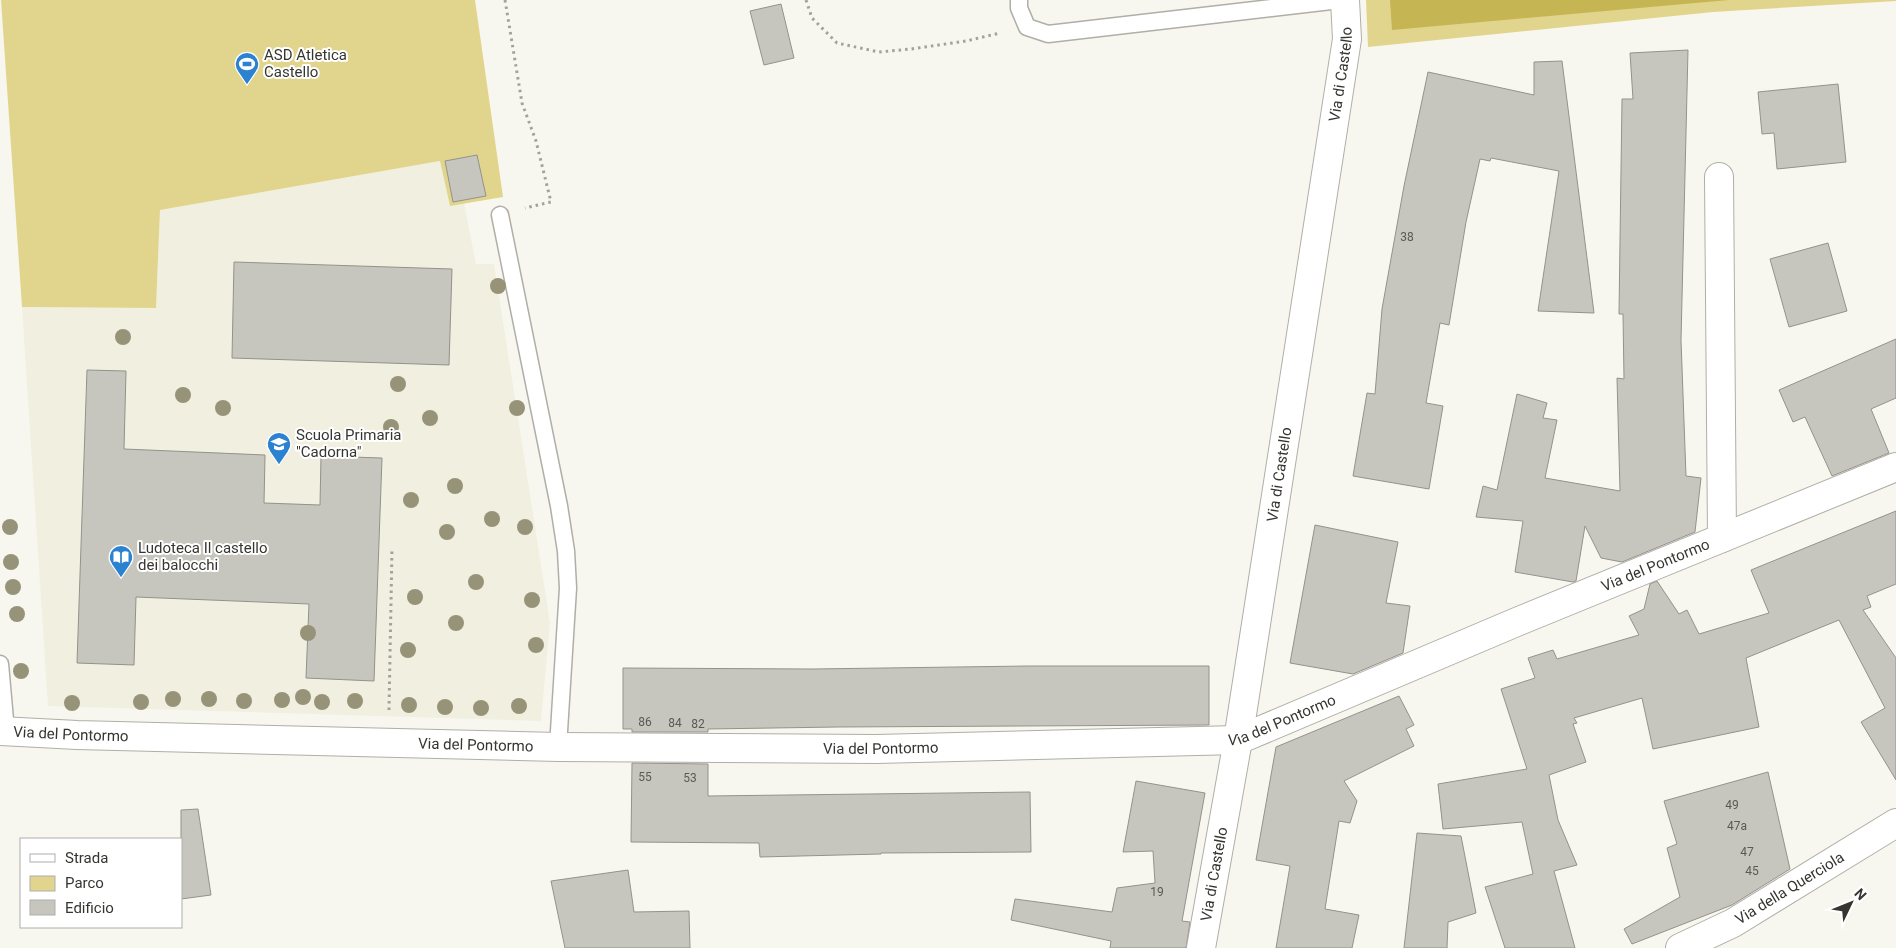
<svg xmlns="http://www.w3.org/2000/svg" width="1896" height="948" font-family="Roboto,sans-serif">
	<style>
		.built { fill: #f1efdf }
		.green { fill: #e1d58e }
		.forest { fill: #c6b553 }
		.building { fill: #c7c6be; stroke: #93928b }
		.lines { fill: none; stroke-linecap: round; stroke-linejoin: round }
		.lane-casing { stroke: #b0aea7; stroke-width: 19 }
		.street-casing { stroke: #b0aea7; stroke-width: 30 }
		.path { stroke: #a2a29c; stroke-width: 3; stroke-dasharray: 2.5 4; stroke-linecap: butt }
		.lane { stroke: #fff; stroke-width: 16 }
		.street { stroke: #fff; stroke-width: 28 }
		.tree { fill: #979379 }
		.labels { text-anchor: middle; stroke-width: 4; stroke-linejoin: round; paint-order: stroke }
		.number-label { font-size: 12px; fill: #5a5954 }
		.poi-label { font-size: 15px; fill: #353531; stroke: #fff; text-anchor: start }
		.street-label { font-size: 15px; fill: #353531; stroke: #fff }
	</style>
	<rect width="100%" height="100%" fill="#f8f7ef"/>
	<polygon class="built" points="440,161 450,206 464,203 476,264 494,264 550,623 541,721 48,706 22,307 156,308 160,210"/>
	<g class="green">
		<polygon points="1,0 475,0 503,197 450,206 440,161 160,210 156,308 22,307"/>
		<polygon points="1366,0 1896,0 1896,1 1713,12 1368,47"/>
	</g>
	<polygon class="forest" points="1390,0 1729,0 1392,30"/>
	<g class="building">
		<polygon points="781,4 794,58 764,65 750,11"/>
		<polygon points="1688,50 1681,340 1686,476 1701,478 1695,532 1622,562 1601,558 1585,526 1576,581 1573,582 1515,572 1523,521 1476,517 1483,486 1497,490 1517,394 1547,403 1543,418 1557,420 1545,478 1620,491 1617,378 1624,379 1623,314 1619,314 1622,99 1633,99 1630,53"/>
		<polygon points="1562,61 1594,313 1538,311 1559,171 1491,158 1490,161 1480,159 1466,222 1449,325 1440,323 1426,403 1443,406 1429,489 1353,476 1367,393 1375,394 1382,309 1404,186 1428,72 1534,95 1534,62"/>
		<polygon points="1838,84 1846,162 1777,169 1774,133 1762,134 1758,92"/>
		<polygon points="477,155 486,196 453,202 445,161"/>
		<polygon points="1828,243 1847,311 1789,327 1770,259"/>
		<polygon points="234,262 452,269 449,365 232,358"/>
		<polygon points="1896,339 1896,398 1871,409 1889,453 1832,476 1805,417 1793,422 1779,390"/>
		<polygon points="87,370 126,371 124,449 265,455 264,503 320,505 321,456 382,458 374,681 306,678 309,604 136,597 134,665 77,663"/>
		<polygon points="1896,511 1896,584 1867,596 1871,607 1863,610 1896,658 1896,780 1861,722 1885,708 1839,620 1746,658 1759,727 1653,749 1642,698 1574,718 1577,723 1573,724 1586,762 1549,775 1558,820 1577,865 1554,871 1575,948 1505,948 1485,887 1533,874 1522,822 1443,829 1438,784 1527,769 1501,689 1535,678 1528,658 1553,650 1557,659 1639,635 1629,616 1644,609 1650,584 1657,581 1679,614 1687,610 1699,634 1769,613 1751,570"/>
		<polygon points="1315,525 1398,542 1386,603 1410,606 1403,653 1353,674 1290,663"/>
		<polygon points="1028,666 1209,666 1209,725 838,727 708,729 708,732 632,732 632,729 623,729 623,668 812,669"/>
		<polygon points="1399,696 1414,725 1406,729 1414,746 1344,781 1357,801 1350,823 1339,821 1325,909 1359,915 1352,948 1276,948 1290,866 1256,860 1276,747"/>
		<polygon points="632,763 708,764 708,796 1030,792 1031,852 881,853 881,854 760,857 759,843 631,842"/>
		<polygon points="1768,772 1790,869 1732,905 1632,944 1624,929 1680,897 1667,848 1677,844 1664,801"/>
		<polygon points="1136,781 1205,793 1182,921 1190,922 1186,948 1110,948 1111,941 1011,920 1015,899 1112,912 1117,888 1155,883 1153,851 1123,852"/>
		<polygon points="198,809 211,895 181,899 181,810"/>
		<polygon points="1417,833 1461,836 1476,913 1448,922 1447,948 1404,948"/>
		<polygon points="628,870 634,912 689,911 690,948 565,948 551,881"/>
	</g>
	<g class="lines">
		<g class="lane-casing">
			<g id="lane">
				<polyline points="1019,0 1019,8 1027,27 1048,34 1340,0"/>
				<polyline points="500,215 559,506 566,551 568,588 558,747"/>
				<polyline points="0,664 6,731"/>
			</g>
		</g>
		<g class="street-casing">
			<g id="street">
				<polyline points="1719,177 1722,538"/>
				<path id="s1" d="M 0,731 L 77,735 L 558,747 L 876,749 L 1238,740 L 1519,621 L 1896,467"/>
				<path id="s2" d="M 1201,948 L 1238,740 L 1347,39 L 1345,0"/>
				<path id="s3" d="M 1680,948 L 1733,923 L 1896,823"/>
			</g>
		</g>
		<g class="path">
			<polyline points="505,0 522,103 536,141 551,202 525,208"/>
			<polyline points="806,0 812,18 837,43 879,52 911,49 966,41 1000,33"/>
			<polyline points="389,710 392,548"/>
		</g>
		<use href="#lane" class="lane"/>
		<use href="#street" class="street"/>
	</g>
	<g class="tree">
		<circle cx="498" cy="286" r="8"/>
		<circle cx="123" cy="337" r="8"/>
		<circle cx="398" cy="384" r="8"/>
		<circle cx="183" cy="395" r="8"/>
		<circle cx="223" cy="408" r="8"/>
		<circle cx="517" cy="408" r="8"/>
		<circle cx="430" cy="418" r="8"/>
		<circle cx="391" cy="427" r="8"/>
		<circle cx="455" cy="486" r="8"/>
		<circle cx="411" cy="500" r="8"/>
		<circle cx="492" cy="519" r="8"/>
		<circle cx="10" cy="527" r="8"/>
		<circle cx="525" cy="527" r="8"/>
		<circle cx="447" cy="532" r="8"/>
		<circle cx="11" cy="562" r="8"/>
		<circle cx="476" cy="582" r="8"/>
		<circle cx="13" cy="587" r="8"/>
		<circle cx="415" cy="597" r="8"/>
		<circle cx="532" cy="600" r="8"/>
		<circle cx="17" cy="614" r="8"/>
		<circle cx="456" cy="623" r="8"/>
		<circle cx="308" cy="633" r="8"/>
		<circle cx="536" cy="645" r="8"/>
		<circle cx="408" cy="650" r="8"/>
		<circle cx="21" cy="671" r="8"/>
		<circle cx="303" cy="697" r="8"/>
		<circle cx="173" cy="699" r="8"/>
		<circle cx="209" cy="699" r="8"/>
		<circle cx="282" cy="700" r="8"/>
		<circle cx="244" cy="701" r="8"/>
		<circle cx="355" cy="701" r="8"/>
		<circle cx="141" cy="702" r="8"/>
		<circle cx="322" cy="702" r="8"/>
		<circle cx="72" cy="703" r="8"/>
		<circle cx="409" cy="705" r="8"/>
		<circle cx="519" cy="706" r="8"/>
		<circle cx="445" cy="707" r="8"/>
		<circle cx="481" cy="708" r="8"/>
	</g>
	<defs>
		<g id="stadium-pin" transform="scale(1.25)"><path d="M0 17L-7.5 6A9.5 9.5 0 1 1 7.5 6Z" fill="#2b82d0" stroke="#fff"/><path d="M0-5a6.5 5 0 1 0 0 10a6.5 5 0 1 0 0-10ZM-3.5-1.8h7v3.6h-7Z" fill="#fff"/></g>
		<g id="school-pin" transform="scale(1.25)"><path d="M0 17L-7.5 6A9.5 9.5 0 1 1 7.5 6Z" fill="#2b82d0" stroke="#fff"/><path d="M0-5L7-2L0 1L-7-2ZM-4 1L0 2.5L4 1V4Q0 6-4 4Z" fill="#fff"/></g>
		<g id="library-pin" transform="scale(1.25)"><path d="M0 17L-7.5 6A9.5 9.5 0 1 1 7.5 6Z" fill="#2b82d0" stroke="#fff"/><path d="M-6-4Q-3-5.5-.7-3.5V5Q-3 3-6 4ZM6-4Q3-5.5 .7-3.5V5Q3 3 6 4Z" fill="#fff"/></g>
	</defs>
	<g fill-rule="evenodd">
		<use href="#stadium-pin" x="247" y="64"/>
		<use href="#school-pin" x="279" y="444"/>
		<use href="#library-pin" x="121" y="557"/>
	</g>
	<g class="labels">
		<g class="number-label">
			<text x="1407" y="241">38</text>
			<text x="645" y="726">86</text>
			<text x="675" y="727">84</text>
			<text x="698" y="728">82</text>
			<text x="645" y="781">55</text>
			<text x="690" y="782">53</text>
			<text x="1732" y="809">49</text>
			<text x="1737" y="830">47a</text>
			<text x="1747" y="856">47</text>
			<text x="1752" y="875">45</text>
			<text x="1157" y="896">19</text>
		</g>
		<g class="poi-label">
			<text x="264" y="60">ASD Atletica<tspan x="264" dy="17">Castello</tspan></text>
			<text x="296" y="440">Scuola Primaria<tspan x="296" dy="17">"Cadorna"</tspan></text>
			<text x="138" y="553">Ludoteca Il castello<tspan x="138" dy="17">dei balocchi</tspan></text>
		</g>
		<g class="street-label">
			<text dy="5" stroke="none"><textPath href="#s2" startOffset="885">Via di Castello</textPath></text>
			<text dy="5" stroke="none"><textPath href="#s2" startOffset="480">Via di Castello</textPath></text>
			<text dy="5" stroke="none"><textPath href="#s1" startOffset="1691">Via del Pontormo</textPath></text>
			<text dy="5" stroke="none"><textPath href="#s1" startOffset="1286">Via del Pontormo</textPath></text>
			<text dy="5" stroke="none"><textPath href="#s1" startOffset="71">Via del Pontormo</textPath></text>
			<text dy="5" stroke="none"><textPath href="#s1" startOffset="476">Via del Pontormo</textPath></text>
			<text dy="5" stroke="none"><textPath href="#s1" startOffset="881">Via del Pontormo</textPath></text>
			<text dy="5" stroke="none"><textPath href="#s2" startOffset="75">Via di Castello</textPath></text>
			<text dy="5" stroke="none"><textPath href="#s3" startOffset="125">Via della Querciola</textPath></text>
		</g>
	</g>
	<rect x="20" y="838" width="162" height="90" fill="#ffffff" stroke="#aeaead"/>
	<rect x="30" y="854" width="25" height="8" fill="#ffffff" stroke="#aeaead"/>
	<text x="65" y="863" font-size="15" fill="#353531">Strada</text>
	<rect x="30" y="876" width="25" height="15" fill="#e1d58e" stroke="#aeaead"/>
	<text x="65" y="888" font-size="15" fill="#353531">Parco</text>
	<rect x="30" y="900" width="25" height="15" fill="#c7c6be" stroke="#aeaead"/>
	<text x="65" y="913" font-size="15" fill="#353531">Edificio</text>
	<g transform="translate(1851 903) rotate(47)" stroke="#ffffff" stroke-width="4" paint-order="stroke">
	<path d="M0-4L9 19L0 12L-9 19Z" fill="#353531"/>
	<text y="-8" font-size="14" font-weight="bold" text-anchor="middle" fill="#353531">N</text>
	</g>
</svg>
